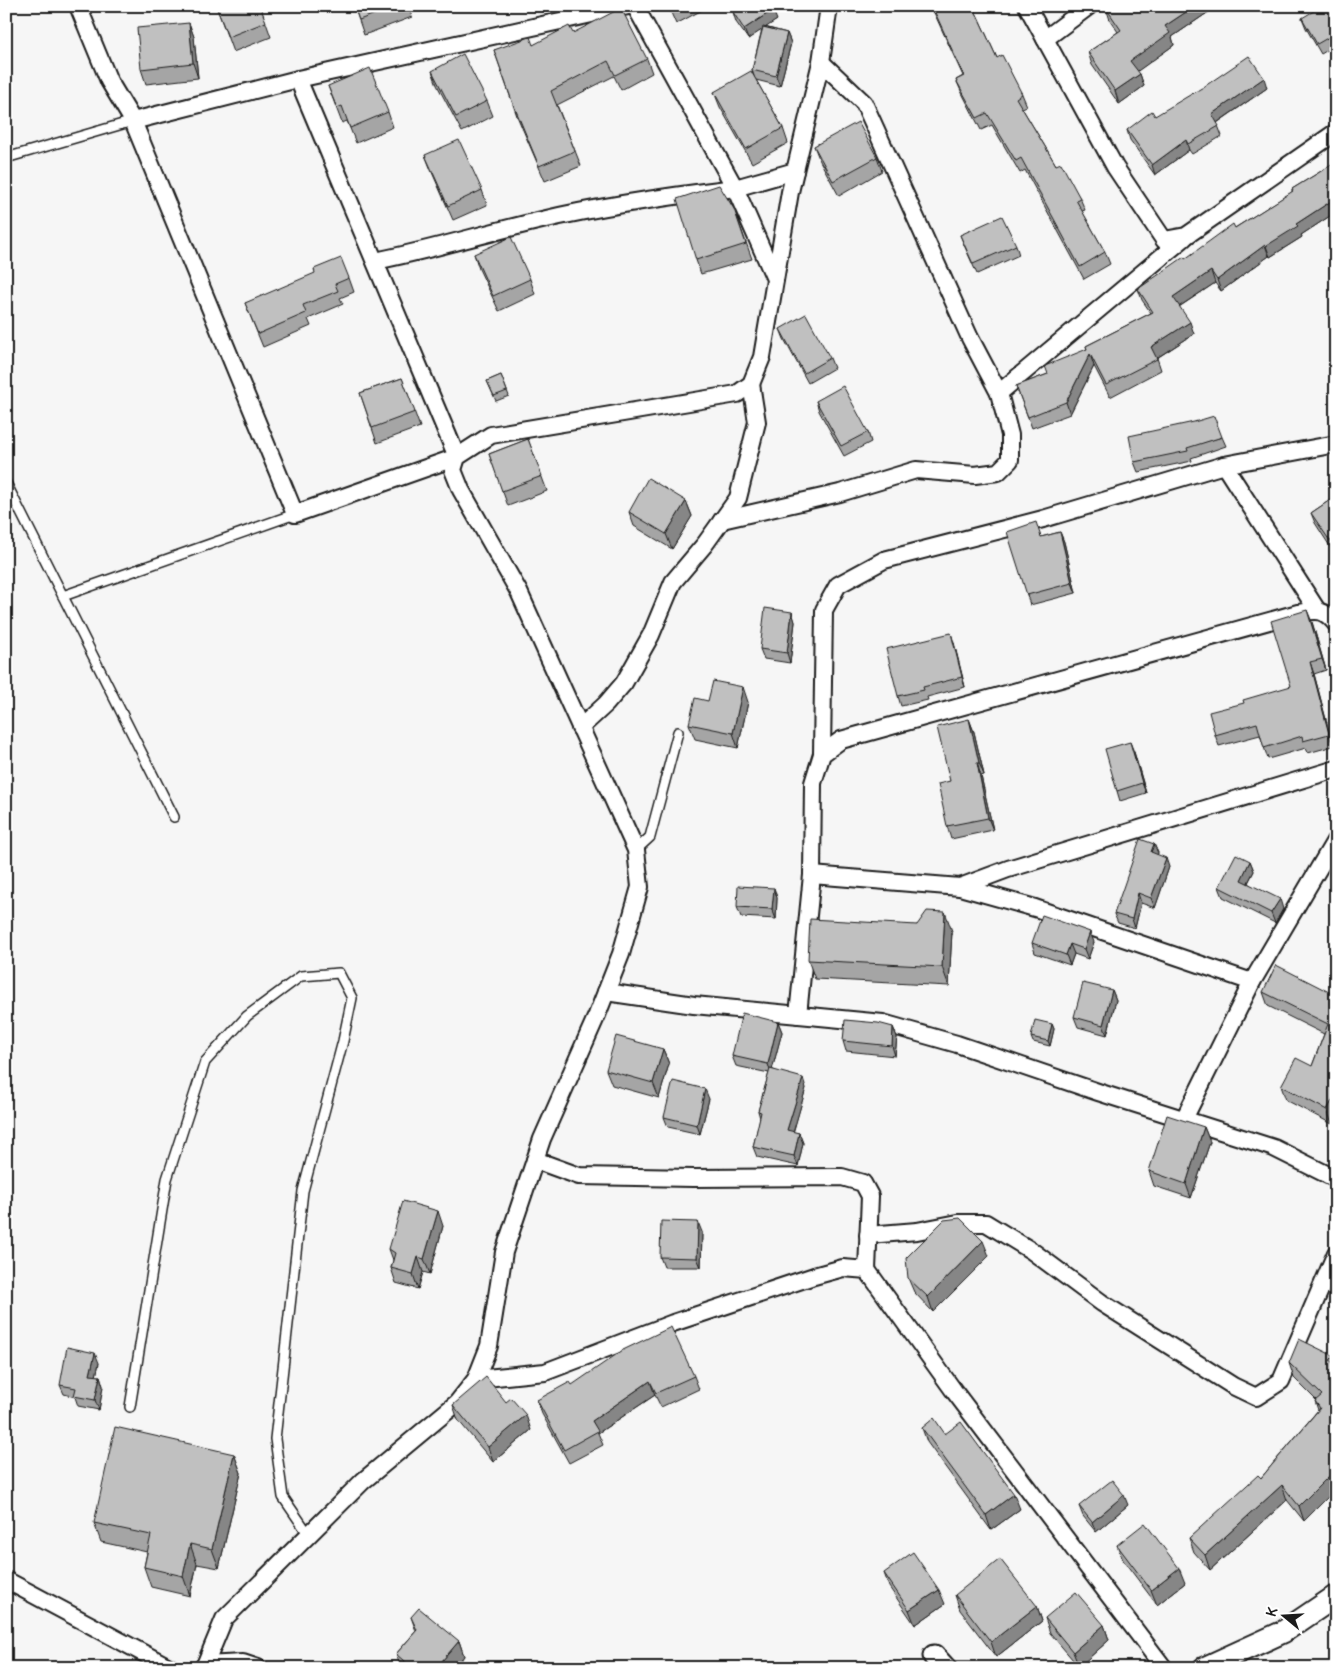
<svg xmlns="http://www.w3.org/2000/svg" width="1342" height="1674" font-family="Pangolin,sans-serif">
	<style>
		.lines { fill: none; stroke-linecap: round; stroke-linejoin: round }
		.service-casing { stroke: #1c1c1c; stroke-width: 12 }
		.minor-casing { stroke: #1c1c1c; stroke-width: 20 }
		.tertiary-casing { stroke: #1c1c1c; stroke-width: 25 }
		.service { stroke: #fff; stroke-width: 9 }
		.minor { stroke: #fff; stroke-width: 16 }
		.tertiary { stroke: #fff; stroke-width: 21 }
		.wall { fill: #a5a5a5; stroke: #1c1c1c }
		.shaded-wall { fill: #868686; stroke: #1c1c1c }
		.building { fill: #c0c0c0; stroke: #1c1c1c }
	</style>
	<rect width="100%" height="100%" fill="#f6f6f6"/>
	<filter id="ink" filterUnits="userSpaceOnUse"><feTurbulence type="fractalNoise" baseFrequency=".02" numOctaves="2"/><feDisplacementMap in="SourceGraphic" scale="10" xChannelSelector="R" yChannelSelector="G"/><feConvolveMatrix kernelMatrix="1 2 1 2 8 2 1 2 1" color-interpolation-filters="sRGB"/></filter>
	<g filter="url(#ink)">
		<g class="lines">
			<g class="service-casing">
				<g id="service">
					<polyline points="6,158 133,121"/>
					<polyline points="6,483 174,817"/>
					<polyline points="63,596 295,514"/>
					<polyline points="636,850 650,837 678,732"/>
					<polyline points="130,1407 167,1179 205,1062 247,1016 301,976 339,973 352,998 343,1041 303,1191 275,1439 283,1497 309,1535"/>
				</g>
			</g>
			<g class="minor-casing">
				<g id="minor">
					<polyline points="78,6 109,81 133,121 295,514 457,457 298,79"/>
					<polyline points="635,6 735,188 795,171"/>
					<polyline points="1027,6 1115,167 1164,240 1186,236 1336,132"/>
					<polyline points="1045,39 1089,6"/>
					<polyline points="133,121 298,79 628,6"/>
					<path d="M 375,261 C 431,250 486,233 542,220 C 605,205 670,196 735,188 L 775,279"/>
					<polyline points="999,393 1184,238"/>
					<polyline points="1224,465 1317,610"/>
					<polyline points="722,520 840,493 916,470 975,475 998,472 1010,460 1010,435 999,393 970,338 864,103 821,62"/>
					<polyline points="580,728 606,704 624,683 651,635 673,582 705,544 738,498 757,422 751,384"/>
					<polyline points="822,754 824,610 838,585 884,560 1043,519 1224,465 1336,444"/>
					<polyline points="812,875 960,887 1008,869 1336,769"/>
					<polyline points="960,887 1035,908 1252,982"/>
					<polyline points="606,992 694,1005 883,1023 957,1044 1098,1092 1274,1148 1336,1179"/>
					<path d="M 798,1015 L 812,875 L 813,783 L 822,754 L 841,740 L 1298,613 C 1317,610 1323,608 1336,624"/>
					<polyline points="1184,1119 1252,982 1336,839"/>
					<polyline points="535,1160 579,1176 693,1178 842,1177 863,1183 870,1196 867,1270"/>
					<polyline points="868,1235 917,1231 958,1223 986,1223 1032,1251 1102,1303 1233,1386 1256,1397 1281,1381 1336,1253"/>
					<polyline points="476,1379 545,1372 673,1323 814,1276 843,1268 867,1270 954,1391 1164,1668"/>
					<polyline points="6,1580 171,1668"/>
					<polyline points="205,1665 224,1619 363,1481 457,1403 476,1379 489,1346 504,1252 535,1160 542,1139 597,1015 621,954 640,887 636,850 519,592 461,490 453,470 457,457 491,435 737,394 751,384 762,357 790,192 821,62 829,6"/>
					<polyline points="202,1668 205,1665 243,1663 258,1668"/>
				</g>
			</g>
			<g class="tertiary-casing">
				<g id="tertiary">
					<polyline points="934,1656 945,1668"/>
					<polyline points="1204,1668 1283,1632 1336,1596"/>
				</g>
			</g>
			<use href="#service" class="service"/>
			<use href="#minor" class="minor"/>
			<use href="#tertiary" class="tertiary"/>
		</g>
		<g class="wall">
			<polygon points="216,6 260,6 271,37 233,52"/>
			<polygon points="354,6 408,6 412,17 364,35"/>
			<polygon points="668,6 705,6 706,8 676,24"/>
			<polygon points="931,6 973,6 997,58 1022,94 1027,106 1022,108 1056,165 1080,198 1085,210 1082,211 1105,252 1110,264 1084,279 1025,170 1020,173 992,125 981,130 961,91 956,80 963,76"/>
			<polygon points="1336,6 1336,45 1321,54 1306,28 1302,18"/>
			<polygon points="1106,8 1213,9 1172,37 1174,45 1137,71 1140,74 1144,86 1119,104 1092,65 1088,52 1118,32 1110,20"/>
			<polygon points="733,12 777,20 765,27 787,33 791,43 780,86 756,80 783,128 788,143 752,163 720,107 714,92 755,79 752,70 762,29 748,39 736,22"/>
			<polygon points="189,23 194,37 198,78 146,84 141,69"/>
			<polygon points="573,33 647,59 652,73 621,90 614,76 557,105 581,166 545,181 517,116 494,50 533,45"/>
			<polygon points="432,71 487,101 493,116 462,132 437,85"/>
			<polygon points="328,86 388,112 393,127 356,143 347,121 342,123"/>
			<polygon points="1267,88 1217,123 1222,136 1192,154 1189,150 1155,175 1130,140 1127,130 1155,116"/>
			<polygon points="814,146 877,157 882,171 839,196 820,161"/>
			<polygon points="425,155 482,190 487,205 453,220 431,170"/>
			<polygon points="1336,162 1336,212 1301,235 1302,237 1270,257 1269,256 1221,291 1215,283 1179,307 1194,334 1157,358 1161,370 1110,397 1094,366 1070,414 1032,428 1016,386 1048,374 1087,350 1086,346 1151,313 1142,300 1138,289 1292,192 1292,189"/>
			<polygon points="734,209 752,259 701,274 696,260"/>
			<polygon points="960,235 1016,245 1019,255 977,274 964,245"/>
			<polygon points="474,254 530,279 535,294 499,311 479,269"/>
			<polygon points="349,278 354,292 340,298 343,304 308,319 311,326 263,347 245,303"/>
			<polygon points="780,329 830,358 834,368 808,383 784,339"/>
			<polygon points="501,375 509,396 496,401 487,381"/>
			<polygon points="402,378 420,427 377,443 360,393"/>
			<polygon points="816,401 868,432 871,442 844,456 819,411"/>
			<polygon points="1222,437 1226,446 1191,458 1192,461 1138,472 1134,462"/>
			<polygon points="528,439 547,491 508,506 489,454"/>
			<polygon points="1336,496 1336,549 1333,551 1315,523 1311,513"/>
			<polygon points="686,501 692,516 672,549 634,526 629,512"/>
			<polygon points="1060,532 1064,542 1076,593 1030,605 1027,595 1041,537"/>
			<polygon points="792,612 795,622 790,663 764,659 760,649"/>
			<polygon points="1312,622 1326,670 1314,674 1333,746 1308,753 1306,748 1268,759 1260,735 1219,746 1215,735 1291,686"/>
			<polygon points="954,643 965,687 927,697 928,700 901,706 898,696"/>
			<polygon points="708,701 748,702 738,748 695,739 689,724"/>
			<polygon points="969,719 974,732 984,775 981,776 993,830 951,839 947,826 950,781"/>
			<polygon points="1134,752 1146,793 1120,801 1117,791"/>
			<polygon points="1154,844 1158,853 1157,855 1169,867 1155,908 1141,903 1135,928 1118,923 1114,914"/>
			<polygon points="1250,861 1254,871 1248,883 1283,909 1275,923 1223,897 1219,887"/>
			<polygon points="774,888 777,898 776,919 741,917 737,907"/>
			<polygon points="917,925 952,931 949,986 815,979 808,960"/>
			<polygon points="1094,942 1088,959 1074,954 1070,965 1035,953 1032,943"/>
			<polygon points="1112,990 1116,1000 1107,1035 1078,1027 1074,1017"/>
			<polygon points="1263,992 1329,992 1332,1124 1286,1100 1281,1086 1312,1066 1324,1034 1268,1006"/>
			<polygon points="778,1022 782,1032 772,1069 806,1088 793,1132 799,1133 803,1143 798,1166 757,1157 753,1147 760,1118 758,1111 769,1073 736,1066 732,1056"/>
			<polygon points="1052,1024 1054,1029 1050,1046 1033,1042 1031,1037"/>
			<polygon points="893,1027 897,1037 895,1056 846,1051 843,1041"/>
			<polygon points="663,1049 669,1064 659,1098 612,1085 606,1070"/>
			<polygon points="709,1099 700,1134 668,1127 664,1117"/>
			<polygon points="1204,1127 1210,1142 1191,1198 1154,1186 1149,1171"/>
			<polygon points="443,1226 430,1274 423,1272 418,1289 396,1283 391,1268 393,1260 389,1249"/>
			<polygon points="702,1232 701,1267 664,1267 660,1257"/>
			<polygon points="989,1256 933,1312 914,1292 908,1278"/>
			<polygon points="1334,1356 1304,1521 1287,1500 1210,1570 1194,1552 1189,1538 1261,1478 1318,1410 1315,1401 1316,1400 1294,1378 1289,1363"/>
			<polygon points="99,1363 96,1376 100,1376 103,1386 99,1410 78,1406 75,1397 64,1394 60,1385"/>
			<polygon points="694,1376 699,1389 661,1407 655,1395 598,1433 603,1445 569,1463 542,1414 537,1400"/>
			<polygon points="506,1402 531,1430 493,1462 458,1420 453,1405"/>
			<polygon points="922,1428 945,1434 1020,1509 991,1530 927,1442"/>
			<polygon points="234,1454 241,1473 219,1568 197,1564 190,1596 151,1587 144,1567 147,1552 101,1542 94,1523"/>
			<polygon points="1128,1505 1096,1532 1083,1516 1079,1506"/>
			<polygon points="1117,1545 1185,1583 1157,1605 1123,1560"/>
			<polygon points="884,1573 945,1604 915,1625 889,1587"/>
			<polygon points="955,1595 1037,1606 1042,1621 996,1657 960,1610"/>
			<polygon points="411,1617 459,1641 464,1656 454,1668 401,1668 396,1654 416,1631"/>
			<polygon points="1045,1618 1104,1625 1109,1640 1079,1667 1050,1633"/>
		</g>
		<g class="shaded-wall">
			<polygon points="1195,6 1212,6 1213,9 1172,37 1174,45 1135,73 1130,61 1165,26"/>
			<polygon points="773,10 777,20 748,39 744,29"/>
			<polygon points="189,23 194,37 198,78 193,63"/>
			<polygon points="787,33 791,43 780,86 776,76"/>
			<polygon points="1140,74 1144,86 1119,104 1115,91"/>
			<polygon points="1264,78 1267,88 1215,124 1212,114"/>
			<polygon points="1186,140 1189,150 1155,175 1152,165"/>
			<polygon points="1336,198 1336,212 1301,235 1302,237 1270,257 1266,246 1296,224"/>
			<polygon points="1265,245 1269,256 1221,291 1217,280"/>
			<polygon points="1211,271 1215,283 1177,308 1173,297"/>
			<polygon points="1190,322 1194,334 1155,359 1151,347"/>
			<polygon points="1090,354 1094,366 1070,414 1066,402"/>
			<polygon points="686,501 692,516 672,549 666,534"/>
			<polygon points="1060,532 1064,542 1076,593 1072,583"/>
			<polygon points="1336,537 1336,549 1333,551 1330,541"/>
			<polygon points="1307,610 1312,622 1326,670 1322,659"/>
			<polygon points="792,612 795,622 790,663 787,653"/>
			<polygon points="951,633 954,643 965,687 962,677"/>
			<polygon points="1310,662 1314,674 1333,746 1329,734"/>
			<polygon points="743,687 748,702 738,748 733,733"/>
			<polygon points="969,719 974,732 984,775 979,763"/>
			<polygon points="1130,742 1134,752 1146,793 1142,783"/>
			<polygon points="977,763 981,776 993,830 988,818"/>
			<polygon points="1154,844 1158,853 1155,862 1151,852"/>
			<polygon points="1166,858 1169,867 1155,908 1151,898"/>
			<polygon points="1250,861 1254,871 1244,890 1241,880"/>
			<polygon points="774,888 777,898 776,919 772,909"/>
			<polygon points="1138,893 1141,903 1135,928 1132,919"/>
			<polygon points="1280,899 1283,909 1275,923 1271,913"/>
			<polygon points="945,912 952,931 949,986 942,967"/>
			<polygon points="1090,932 1094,942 1088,959 1084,949"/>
			<polygon points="1070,944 1074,954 1070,965 1066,955"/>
			<polygon points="1112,990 1116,1000 1107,1035 1103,1025"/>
			<polygon points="778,1022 782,1032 771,1074 768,1064"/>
			<polygon points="1052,1024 1054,1029 1050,1046 1048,1041"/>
			<polygon points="893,1027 897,1037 895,1056 892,1046"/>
			<polygon points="663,1049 669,1064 659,1098 653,1083"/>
			<polygon points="803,1078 806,1088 791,1140 787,1130"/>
			<polygon points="705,1089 709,1099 700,1134 697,1125"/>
			<polygon points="1336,1093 1336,1116 1332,1124 1327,1110"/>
			<polygon points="1204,1127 1210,1142 1191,1198 1186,1184"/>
			<polygon points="799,1133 803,1143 798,1166 794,1156"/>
			<polygon points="438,1211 443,1226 430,1274 424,1259"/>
			<polygon points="698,1222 702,1232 701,1267 697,1258"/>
			<polygon points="983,1241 989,1256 933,1312 928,1297"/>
			<polygon points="418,1257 423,1272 418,1289 413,1274"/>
			<polygon points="95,1353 99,1363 94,1385 90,1375"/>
			<polygon points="1334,1356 1336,1359 1336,1373 1330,1360"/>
			<polygon points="100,1376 103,1386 99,1410 95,1400"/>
			<polygon points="650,1381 655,1395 598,1433 592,1421"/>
			<polygon points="526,1415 531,1430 493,1462 488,1447"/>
			<polygon points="234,1454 241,1473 219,1568 212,1549"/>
			<polygon points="1336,1469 1336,1489 1304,1521 1299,1506"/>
			<polygon points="1282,1485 1287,1500 1210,1570 1205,1555"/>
			<polygon points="1014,1494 1020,1509 991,1530 986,1515"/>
			<polygon points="1124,1495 1128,1505 1096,1532 1092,1522"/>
			<polygon points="190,1544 197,1564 190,1596 183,1576"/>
			<polygon points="1179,1568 1185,1583 1157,1605 1151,1590"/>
			<polygon points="939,1590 945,1604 915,1625 909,1610"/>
			<polygon points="1037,1606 1042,1621 996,1657 991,1642"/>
			<polygon points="1104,1625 1109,1640 1079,1667 1073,1652"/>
			<polygon points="459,1641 464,1656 454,1668 436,1668"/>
		</g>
		<g class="building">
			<polygon points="216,6 260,6 266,22 228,37"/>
			<polygon points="354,6 396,6 359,20"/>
			<polygon points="669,6 678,6 671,10"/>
			<polygon points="741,6 771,6 773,10 744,29 733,12"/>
			<polygon points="932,6 973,6 997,58 1002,55 1022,94 1016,98 1056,165 1061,163 1080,198 1076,200 1105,252 1080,267 1021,158 1016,161 987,113 977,118 956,80 964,76"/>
			<polygon points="1109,6 1195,6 1165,26 1170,33 1130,61 1140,74 1115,91 1088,52 1121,30 1106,8"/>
			<polygon points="1322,6 1336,6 1336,33 1317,44 1302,18"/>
			<polygon points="621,8 647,59 615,75 608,61 551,91 575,151 539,166 512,101 494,50 530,37 533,45 569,26 573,33"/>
			<polygon points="189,23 193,63 141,69 137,28"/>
			<polygon points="763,27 787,33 776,76 752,70"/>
			<polygon points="463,54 487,101 456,117 432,71"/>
			<polygon points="1249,56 1264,78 1212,114 1219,126 1188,144 1186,140 1152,165 1127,130 1152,111 1155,116 1205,86"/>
			<polygon points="370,68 388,112 350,128 342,106 337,108 328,86"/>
			<polygon points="751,71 783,128 746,149 714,92"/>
			<polygon points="858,122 877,157 833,181 814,146"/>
			<polygon points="459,140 482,190 448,206 425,155"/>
			<polygon points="1336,162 1336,198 1296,224 1298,226 1266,246 1265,245 1217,280 1211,271 1173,297 1190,322 1151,347 1157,359 1106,385 1090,354 1066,402 1028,417 1016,386 1048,374 1045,366 1087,349 1086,346 1153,312 1138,289 1184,257 1185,259 1233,224 1235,228 1293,191 1292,189"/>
			<polygon points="719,185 734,209 746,244 696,260 677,199"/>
			<polygon points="1002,216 1016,245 973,264 960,235"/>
			<polygon points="511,237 530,279 493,296 474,254"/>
			<polygon points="1336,242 1336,248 1333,244"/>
			<polygon points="341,258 349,278 335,284 338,291 303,305 306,313 258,334 245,303 315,273 314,269"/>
			<polygon points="806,314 830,358 804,373 780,329"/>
			<polygon points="501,375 507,391 494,396 487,381"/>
			<polygon points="402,378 415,412 372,428 360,393"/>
			<polygon points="843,386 868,432 841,446 816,401"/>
			<polygon points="1214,416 1222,437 1187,448 1188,451 1134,462 1129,436 1194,422"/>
			<polygon points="528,439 542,476 502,491 489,454"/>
			<polygon points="648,478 686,501 666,534 629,512"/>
			<polygon points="1336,496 1336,537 1330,541 1311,513"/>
			<polygon points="1036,522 1041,537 1060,532 1072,583 1027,595 1007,532"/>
			<polygon points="765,608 792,612 787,653 760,649"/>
			<polygon points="1307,610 1322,659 1310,662 1329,734 1303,741 1302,736 1264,748 1257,723 1215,735 1209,712 1244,703 1243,700 1291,686 1271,621"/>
			<polygon points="951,633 962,677 923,687 924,690 898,696 886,649"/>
			<polygon points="713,681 743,687 733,733 689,724 695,698 708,701"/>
			<polygon points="969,719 979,763 977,763 988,818 947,826 938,784 950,781 937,727"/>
			<polygon points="1130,742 1142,783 1117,791 1105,749"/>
			<polygon points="1140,839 1154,844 1151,852 1166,858 1151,898 1138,893 1132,919 1114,914"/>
			<polygon points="1236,854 1250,861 1241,880 1280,899 1271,913 1219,887"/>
			<polygon points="738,886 774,888 772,909 737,907"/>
			<polygon points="927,911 945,912 942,967 808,960 810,919 917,925"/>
			<polygon points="1042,915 1090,932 1084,949 1070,944 1066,955 1032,943"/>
			<polygon points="1276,965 1329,992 1336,995 1336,1093 1327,1110 1281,1086 1296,1058 1312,1066 1328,1024 1263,992"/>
			<polygon points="1083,983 1112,990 1103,1025 1074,1017"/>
			<polygon points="742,1013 778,1022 768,1064 732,1056"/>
			<polygon points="845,1020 878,1023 893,1027 892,1046 843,1041"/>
			<polygon points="1035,1020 1052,1024 1048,1041 1031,1037"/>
			<polygon points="616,1036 663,1049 653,1083 606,1070"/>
			<polygon points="770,1069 803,1078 787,1130 799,1133 794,1156 753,1147 761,1112 758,1111"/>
			<polygon points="673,1081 705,1089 697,1125 664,1117"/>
			<polygon points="1167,1115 1204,1127 1186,1184 1149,1171"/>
			<polygon points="403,1201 438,1211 424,1259 418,1257 413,1274 391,1268 395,1253 389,1249"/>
			<polygon points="960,1218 983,1241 928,1297 908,1278 906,1258 944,1220"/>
			<polygon points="661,1221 698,1222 697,1258 660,1257"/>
			<polygon points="671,1327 694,1376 656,1393 650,1381 592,1421 598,1431 564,1450 537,1400 570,1382 572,1385 623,1350"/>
			<polygon points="1299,1339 1334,1356 1330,1360 1336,1367 1336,1469 1299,1506 1282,1485 1205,1555 1189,1538 1258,1475 1261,1478 1320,1408 1315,1401 1322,1395 1289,1363"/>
			<polygon points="67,1347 95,1353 90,1375 100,1376 95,1400 74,1396 76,1388 60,1385"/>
			<polygon points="486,1377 506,1402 511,1398 526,1415 488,1447 453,1405"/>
			<polygon points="934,1418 945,1434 961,1422 1014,1494 986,1515 922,1428"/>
			<polygon points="115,1427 234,1454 212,1549 190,1544 183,1576 144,1567 151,1535 94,1523"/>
			<polygon points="1112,1480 1124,1495 1092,1522 1079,1506"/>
			<polygon points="1145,1523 1179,1568 1151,1590 1117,1545"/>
			<polygon points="913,1552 939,1590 909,1610 884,1573"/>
			<polygon points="1000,1559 1037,1606 991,1642 955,1595"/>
			<polygon points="1076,1592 1104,1625 1073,1652 1045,1618"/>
			<polygon points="419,1608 459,1641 436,1668 412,1668 396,1654 417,1630 411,1617"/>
		</g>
	</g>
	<rect width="1342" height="1674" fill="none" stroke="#fff" stroke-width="25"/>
	<rect x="12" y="12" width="1317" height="1649" fill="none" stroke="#1c1c1c" stroke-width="2" filter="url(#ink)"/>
	<g transform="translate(1284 1616) rotate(288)" stroke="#ffffff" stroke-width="4" paint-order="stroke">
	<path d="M0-4L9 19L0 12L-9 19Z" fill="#1c1c1c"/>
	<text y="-8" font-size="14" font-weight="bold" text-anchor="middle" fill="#1c1c1c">K</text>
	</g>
</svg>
